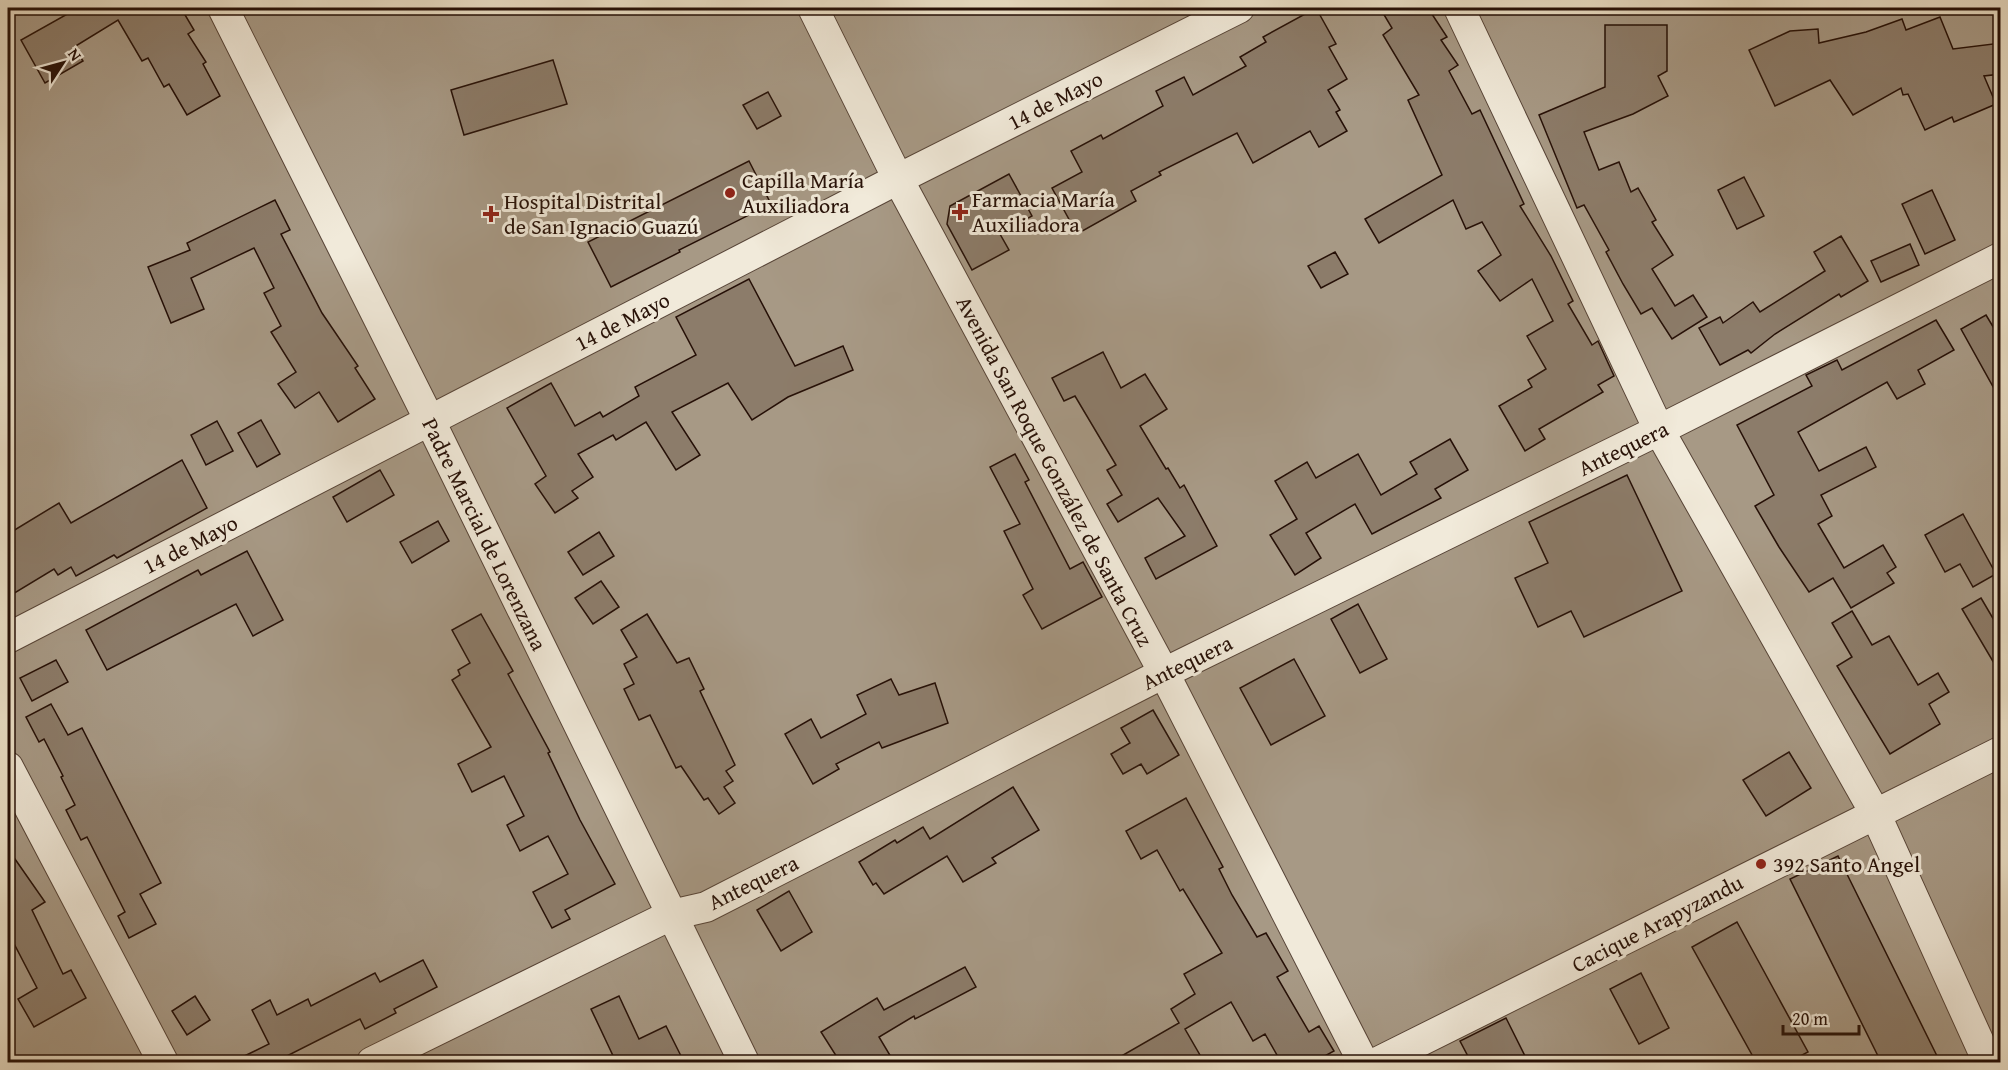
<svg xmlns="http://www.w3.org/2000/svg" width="2008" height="1070" font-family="'Gentium Book Plus',serif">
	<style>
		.water { fill: #a79985; stroke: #736253; stroke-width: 1.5 }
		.building { fill: #8c7c6a; stroke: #261007; stroke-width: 1.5 }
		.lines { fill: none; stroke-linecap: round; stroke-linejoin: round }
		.minor-casing { stroke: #574437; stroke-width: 32 }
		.minor { stroke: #f1eada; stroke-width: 30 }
		.poi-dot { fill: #8f2418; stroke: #f1eada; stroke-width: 2 }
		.labels { text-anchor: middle; stroke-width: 6; stroke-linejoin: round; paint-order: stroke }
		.street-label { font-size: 22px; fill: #261007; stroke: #f1eada }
		.poi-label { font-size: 22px; fill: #261007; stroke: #f1eada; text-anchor: start }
	</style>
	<rect width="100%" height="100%" fill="#eadfc6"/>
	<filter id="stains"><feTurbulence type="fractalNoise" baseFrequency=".00333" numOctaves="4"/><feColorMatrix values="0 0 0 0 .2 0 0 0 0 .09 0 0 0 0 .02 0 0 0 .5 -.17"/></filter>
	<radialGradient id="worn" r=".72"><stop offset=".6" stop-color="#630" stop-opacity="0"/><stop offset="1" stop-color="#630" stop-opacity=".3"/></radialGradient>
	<rect class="water" x="8" y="8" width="1992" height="1054"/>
	<g class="building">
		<polygon points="78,8 181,8 194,30 188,34 206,62 203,64 220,96 187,115 169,84 164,87 148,58 142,61 118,20 74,47 83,61 45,83 21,40"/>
		<polygon points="1316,8 1336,44 1329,47 1347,79 1328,90 1340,110 1336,112 1347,131 1319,147 1310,131 1253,163 1237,133 1159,172 1161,175 1131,191 1136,201 1077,234 1052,188 1082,172 1071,151 1101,135 1103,139 1163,106 1156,91 1184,77 1193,95 1246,66 1240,57 1266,42 1263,37"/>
		<polygon points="1380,8 1428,8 1447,37 1441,40 1458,65 1449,71 1472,114 1480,110 1524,204 1520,206 1551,256 1573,301 1568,304 1592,345 1598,341 1614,376 1598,385 1603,392 1539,429 1545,439 1525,451 1499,406 1532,387 1528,380 1546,369 1527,336 1553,321 1532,279 1500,301 1478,271 1501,255 1482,222 1466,229 1453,200 1379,243 1365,219 1442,175 1408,100 1419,95 1383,35 1392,28"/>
		<polygon points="1940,17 1953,49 2001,43 2001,74 1984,76 1996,104 1954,122 1952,117 1925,130 1908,94 1903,95 1901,88 1853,115 1830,80 1775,106 1749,50 1790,31 1818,29 1819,43 1866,32 1902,19 1906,30"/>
		<polygon points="1605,25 1667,25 1667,71 1658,76 1668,96 1633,114 1584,132 1599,170 1619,162 1631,192 1638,188 1656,220 1652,222 1673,255 1652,269 1675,306 1693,295 1707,317 1672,339 1652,308 1641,314 1623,284 1606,252 1609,250 1584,205 1577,208 1539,115 1605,87"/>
		<polygon points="553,60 567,104 464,135 451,90"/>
		<polygon points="768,92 781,116 757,129 743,105"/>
		<polygon points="749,161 771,204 679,250 680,252 611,287 588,242"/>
		<polygon points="1009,174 1032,216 1000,234 1009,250 972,270 947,224 950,206"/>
		<polygon points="1744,177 1764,216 1737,229 1718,190"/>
		<polygon points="1932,190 1955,240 1925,254 1902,204"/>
		<polygon points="275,200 290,230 281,234 322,313 358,366 355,368 375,399 338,422 319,392 295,408 278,384 296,372 271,332 281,326 264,293 274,288 254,248 191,278 204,309 171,323 148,267 190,250 187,243"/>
		<polygon points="1841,236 1868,281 1841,297 1839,294 1775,334 1751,353 1748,350 1720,365 1699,328 1720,317 1723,323 1753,302 1760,312 1825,271 1814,252"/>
		<polygon points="1910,244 1919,265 1881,282 1871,261"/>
		<polygon points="1335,252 1348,274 1321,288 1308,266"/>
		<polygon points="749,279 795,366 843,346 853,370 788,397 752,420 728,383 672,412 700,455 676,470 646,422 616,440 613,435 578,454 593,477 572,491 578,498 555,513 535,484 546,476 507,408 551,383 575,426 600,412 603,417 639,396 635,387 696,355 676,317"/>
		<polygon points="1986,315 2001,340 2001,401 1961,329"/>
		<polygon points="1936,320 1954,350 1918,370 1925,384 1897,399 1887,382 1798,432 1819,471 1866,447 1876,467 1821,495 1832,516 1818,524 1844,568 1883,545 1896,567 1887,573 1894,583 1851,608 1833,578 1809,592 1779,547 1755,506 1774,495 1737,425 1812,386 1806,375 1837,360 1842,370"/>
		<polygon points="1103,352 1121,388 1145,374 1167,409 1140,426 1166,469 1168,468 1180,488 1184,485 1217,546 1156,579 1145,558 1185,536 1158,498 1118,522 1107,504 1122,495 1107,470 1116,465 1075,396 1064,401 1052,378"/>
		<polygon points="261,420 280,454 257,467 238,433"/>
		<polygon points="217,421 233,451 206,465 191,435"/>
		<polygon points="1450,439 1468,470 1435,489 1441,498 1372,534 1355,504 1306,533 1321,558 1295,575 1270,535 1297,519 1275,481 1307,462 1316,478 1358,454 1381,495 1417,474 1410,462"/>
		<polygon points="1015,454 1029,480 1025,482 1070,569 1083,562 1102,597 1042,629 1023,595 1033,589 1004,531 1020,524 990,467"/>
		<polygon points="182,460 207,508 117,558 114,555 76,576 71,567 58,575 54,569 8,597 8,534 59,503 71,523"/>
		<polygon points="380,470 394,495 347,522 333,497"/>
		<polygon points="1627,475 1682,591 1584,637 1571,611 1538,627 1515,578 1548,563 1529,522"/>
		<polygon points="1963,514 1996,574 1973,587 1960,564 1945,572 1925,535"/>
		<polygon points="438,521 449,541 412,563 400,542"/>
		<polygon points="599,532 614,556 583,575 568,552"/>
		<polygon points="247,551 283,620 253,636 236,604 107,670 86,630 198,570 201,575"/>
		<polygon points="601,581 619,607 593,624 575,598"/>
		<polygon points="1981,598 2001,632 2001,675 1962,609"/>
		<polygon points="1358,604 1387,659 1360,673 1331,619"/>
		<polygon points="1852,611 1872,645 1889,636 1918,685 1938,673 1949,692 1929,704 1940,724 1890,754 1837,666 1852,657 1832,623"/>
		<polygon points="481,614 513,671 508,674 550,752 548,753 580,820 615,884 565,910 570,919 552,928 533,892 568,874 548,836 520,851 507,825 524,816 504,776 472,792 458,764 491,747 452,680 460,675 458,670 470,663 452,630"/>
		<polygon points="647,614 677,663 689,658 704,689 700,691 735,765 726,771 733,781 724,787 735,803 719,814 708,798 704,800 681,766 676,768 650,715 639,720 624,689 634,684 624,664 637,657 621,630"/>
		<polygon points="1294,659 1325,716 1271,745 1240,688"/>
		<polygon points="56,660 68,682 32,701 20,678"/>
		<polygon points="891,679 899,695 935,683 948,723 882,748 879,742 836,764 839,769 813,784 785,734 811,719 821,738 866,714 857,695"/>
		<polygon points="51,704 68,735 82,728 161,883 140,894 156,924 129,938 118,916 125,912 87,837 81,840 66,810 75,805 61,777 63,776 44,739 39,742 26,717"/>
		<polygon points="1153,710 1179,755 1147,774 1141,764 1123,774 1111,754 1130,743 1121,728"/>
		<polygon points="1789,752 1811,788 1766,816 1743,780"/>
		<polygon points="1013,787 1039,830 992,858 996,863 963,882 947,856 884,894 876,883 873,885 859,862 895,840 897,843 923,827 930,839"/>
		<polygon points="1186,798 1223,867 1219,869 1232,895 1257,937 1266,933 1288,971 1277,977 1309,1032 1319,1026 1334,1051 1314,1062 1281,1062 1265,1034 1253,1041 1231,1002 1185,1029 1204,1062 1111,1062 1179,1023 1171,1009 1195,994 1184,974 1222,953 1183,889 1180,891 1157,850 1141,859 1126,831"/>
		<polygon points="8,849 45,902 32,910 63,974 71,970 86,998 34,1027 18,999 37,988 8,932"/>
		<polygon points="1838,856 1940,1062 1881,1062 1790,879"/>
		<polygon points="789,891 812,932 781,951 757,910"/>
		<polygon points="1737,922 1808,1052 1789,1062 1756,1062 1692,947"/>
		<polygon points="423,960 437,987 394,1009 396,1013 365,1029 360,1019 275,1062 232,1062 269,1044 252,1010 270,1000 277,1015 308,999 311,1006 375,973 380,982"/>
		<polygon points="965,967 976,987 915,1019 914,1016 879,1037 894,1062 840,1062 821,1032 877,998 884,1010"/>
		<polygon points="1641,973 1669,1028 1639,1044 1610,989"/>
		<polygon points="195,996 210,1020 187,1035 172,1011"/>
		<polygon points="619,996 639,1039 666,1026 684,1062 616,1062 591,1009"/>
		<polygon points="1506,1018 1528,1062 1471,1062 1460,1041"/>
	</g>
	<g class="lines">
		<g class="minor-casing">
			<g id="minor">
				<polyline points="223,8 430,421 744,1062"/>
				<polyline points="813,8 898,179 1164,673 1363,1062"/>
				<polyline points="1459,8 1659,430 1875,813 1988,1062"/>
				<polyline points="8,638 898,179 1239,8"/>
				<polyline points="8,767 163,1062"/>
				<polyline points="372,1062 671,915 706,907 1164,673 1659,430 2000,258"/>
				<polyline points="1378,1062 2000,752"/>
			</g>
		</g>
		<use href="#minor" class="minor"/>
	</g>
	<g class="poi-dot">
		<circle cx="730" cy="193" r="6"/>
		<path d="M957 203h6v6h6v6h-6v6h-6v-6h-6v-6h6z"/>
		<path d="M488 205h6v6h6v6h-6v6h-6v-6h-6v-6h6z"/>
		<circle cx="1761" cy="864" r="6"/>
	</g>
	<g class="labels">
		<g class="street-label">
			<text transform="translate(1055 100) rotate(-27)" y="8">14 de Mayo</text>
			<text transform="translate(622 321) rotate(-27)" y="8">14 de Mayo</text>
			<text transform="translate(1623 448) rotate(-26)" y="8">Antequera</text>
			<text transform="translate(1055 471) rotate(62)" y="8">Avenida San Roque González de Santa Cruz</text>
			<text transform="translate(485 534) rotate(64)" y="8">Padre Marcial de Lorenzana</text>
			<text transform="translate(190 544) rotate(-27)" y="8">14 de Mayo</text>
			<text transform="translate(1187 662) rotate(-26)" y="8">Antequera</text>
			<text transform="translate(753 882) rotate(-26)" y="8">Antequera</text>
			<text transform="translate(1657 923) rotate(-27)" y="8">Cacique Arapyzandu</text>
		</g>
		<g class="poi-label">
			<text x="742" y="188">Capilla María<tspan x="742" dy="25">Auxiliadora</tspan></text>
			<text x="972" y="207">Farmacia María<tspan x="972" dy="25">Auxiliadora</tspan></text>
			<text x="504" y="209">Hospital Distrital<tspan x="504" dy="25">de San Ignacio Guazú</tspan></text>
			<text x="1773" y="872">392 Santo Angel</text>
		</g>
	</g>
	<rect width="2008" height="1070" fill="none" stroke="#eadfc6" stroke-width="30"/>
	<rect x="9" y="9" width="1990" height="1052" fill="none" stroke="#261007" stroke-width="3"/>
	<rect x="15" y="15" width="1978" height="1040" fill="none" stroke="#261007" stroke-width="1.5"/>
	<g transform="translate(63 63) rotate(54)" stroke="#f1eada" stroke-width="4.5" paint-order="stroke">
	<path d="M0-4.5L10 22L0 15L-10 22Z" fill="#261007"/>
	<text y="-9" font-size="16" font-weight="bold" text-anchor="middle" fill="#261007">N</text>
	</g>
	<path d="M1783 1025v9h76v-9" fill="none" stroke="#261007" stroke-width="3"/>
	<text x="1792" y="1025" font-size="18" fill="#261007" stroke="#f1eada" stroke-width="4.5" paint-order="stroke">20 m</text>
	<rect width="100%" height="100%" filter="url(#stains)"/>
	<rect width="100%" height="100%" fill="url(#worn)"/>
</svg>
